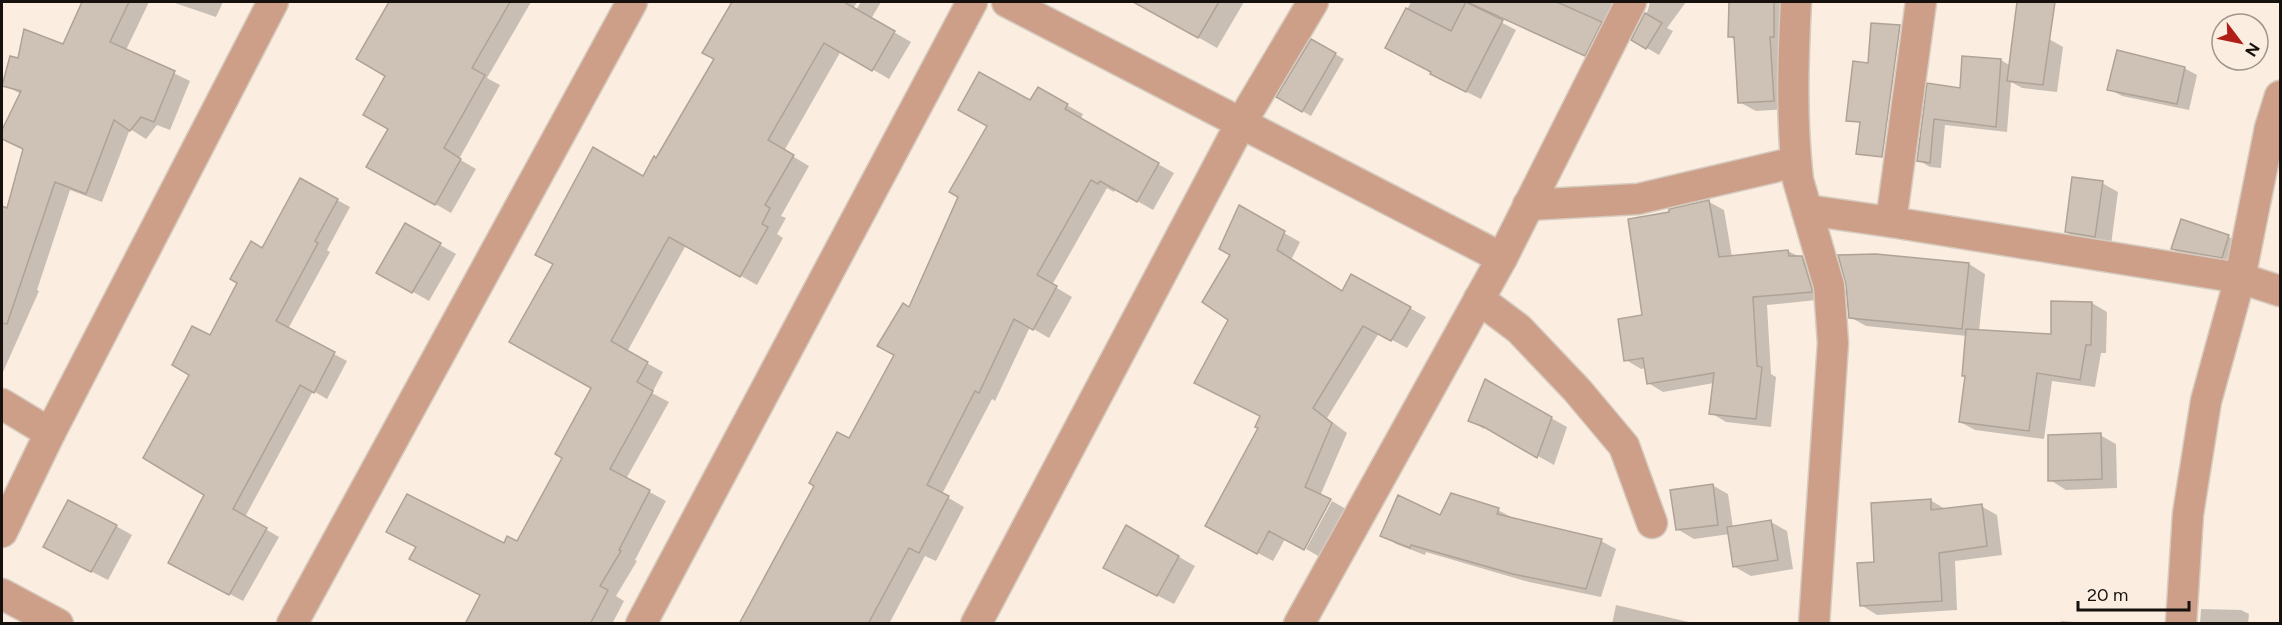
<svg xmlns="http://www.w3.org/2000/svg" width="2282" height="625" font-family="Figtree,sans-serif">
	<style>
		.shadow { fill: #0003 }
		.building { fill: #cec1b5; stroke: #afa297; stroke-width: 1.5 }
		.lines { fill: none; stroke-linecap: round; stroke-linejoin: round }
		.street-casing { stroke: #d6cbbf; stroke-width: 33 }
		.street { stroke: #cd9f89; stroke-width: 30 }
	</style>
	<rect width="100%" height="100%" fill="#fbeee1"/>
	<g class="shadow">
		<polygon points="83,2 149,2 126,50 190,81 170,130 157,125 146,139 130,129 102,202 70,190 37,290 39,291 3,372 2,207 8,210 25,150 2,138 2,133 21,94 4,85 20,60 64,46"/>
		<polygon points="172,2 223,2 216,17"/>
		<polygon points="391,2 531,2 487,78 500,85 459,159 476,169 451,213 369,166 390,129 392,78 358,59"/>
		<polygon points="733,2 857,2 850,14 853,15 861,2 881,2 871,19 911,42 889,79 841,51 784,151 809,166 781,216 786,218 777,234 783,238 757,285 686,245 627,352 663,372 652,393 669,402 626,479 666,501 635,560 637,561 616,596 624,601 612,624 467,624 481,596 427,568 417,547 517,544 564,457 593,388 644,178 657,160 716,59 704,52"/>
		<polygon points="1136,2 1244,2 1217,48"/>
		<polygon points="1411,2 1470,2 1468,5 1516,30 1481,99 1446,82 1433,72 1387,47"/>
		<polygon points="1522,2 1627,2 1597,61 1512,21"/>
		<polygon points="1650,2 1686,2 1667,28 1673,31 1659,55 1633,40 1648,10"/>
		<polygon points="1730,2 1790,2 1790,109 1756,111 1739,102 1735,40 1730,36"/>
		<polygon points="2049,39 2063,47 2057,92 2022,88 2011,82 2007,132 1945,125 1941,168 1930,167 1918,160 1929,84 1961,90 2001,60 2011,66"/>
		<polygon points="1312,41 1344,59 1311,116 1278,97"/>
		<polygon points="2184,68 2197,75 2189,110 2122,96 2109,89"/>
		<polygon points="1038,89 1083,114 1080,120 1174,173 1153,210 1116,189 1114,192 1107,188 1052,285 1072,297 1049,338 1030,327 995,401 992,399 942,494 964,507 936,561 925,556 889,624 740,624 850,440 896,355 910,309"/>
		<polygon points="301,180 350,207 327,250 330,252 288,329 347,361 327,399 313,391 245,517 279,537 243,601 182,569 206,494 211,337 263,250"/>
		<polygon points="2102,183 2118,192 2111,245 2082,241 2066,232"/>
		<polygon points="1709,202 1724,210 1732,257 1788,251 1802,258 1817,266 1826,299 1767,305 1771,374 1776,377 1771,427 1726,422 1711,413 1714,383 1663,392 1648,383 1646,368 1641,369 1626,360 1644,316 1671,213"/>
		<polygon points="1240,208 1300,242 1291,260 1342,292 1352,276 1426,317 1407,348 1379,333 1327,418 1347,433 1320,496 1285,539 1273,561 1222,534 1262,417 1230,319 1232,255"/>
		<polygon points="2182,221 2229,237 2245,246 2238,266 2188,258 2172,249"/>
		<polygon points="406,225 456,254 429,301 378,272"/>
		<polygon points="1969,264 1985,274 1979,331 2052,336 2092,303 2107,312 2106,353 2101,353 2095,387 2052,381 2044,439 1975,430 1960,422 1966,376 1967,336 1866,326 1850,317"/>
		<polygon points="1486,381 1567,427 1554,465 1484,426 1484,429 1470,420"/>
		<polygon points="2100,435 2116,444 2117,488 2066,490 2050,480"/>
		<polygon points="1712,485 1728,494 1733,528 1771,522 1787,531 1793,569 1751,576 1735,567 1730,534 1694,539 1677,529"/>
		<polygon points="1452,494 1498,510 1513,518 1601,541 1616,549 1601,597 1529,582 1426,552 1425,555 1396,544 1382,535 1441,517"/>
		<polygon points="1930,500 1947,510 1981,506 1997,515 2002,555 1955,561 1957,610 1877,615 1861,605 1876,563"/>
		<polygon points="1332,501 1346,509 1320,557 1306,549"/>
		<polygon points="116,526 132,535 108,580 61,556"/>
		<polygon points="1126,527 1195,566 1174,604 1121,577"/>
		<polygon points="1616,605 1697,624 1612,624"/>
		<polygon points="2201,609 2241,610 2249,614 2248,624 2200,624"/>
		<polygon points="2061,621 2103,624 2060,624"/>
	</g>
	<g class="building">
		<polygon points="82,2 129,2 110,42 175,71 154,122 141,117 130,131 114,120 86,194 55,182 7,324 2,323 2,206 7,208 23,149 2,139 2,130 21,91 2,86 10,56 18,58 24,29 63,44"/>
		<polygon points="389,2 510,2 472,68 485,75 444,148 461,159 435,205 366,167 388,129 363,115 385,76 356,59"/>
		<polygon points="732,2 844,2 895,31 872,71 824,43 768,140 794,155 765,205 770,208 762,224 768,227 740,277 669,237 611,341 648,362 637,382 653,391 610,469 650,490 619,550 621,551 600,586 608,590 590,624 465,624 480,595 409,559 416,547 386,532 407,494 504,543 507,536 517,541 562,458 555,454 591,388 509,342 553,264 535,255 593,147 643,176 654,156 656,158 714,59 702,53"/>
		<polygon points="1133,2 1219,2 1198,38"/>
		<polygon points="1466,2 1503,20 1466,92 1430,74 1431,72 1385,48 1406,8 1451,31"/>
		<polygon points="1467,2 1557,2 1602,22 1585,56"/>
		<polygon points="1729,2 1774,2 1774,37 1770,37 1774,101 1738,103 1734,37 1728,37"/>
		<polygon points="2017,2 2055,2 2043,85 2007,81"/>
		<polygon points="1645,13 1662,23 1646,49 1631,40"/>
		<polygon points="1871,23 1900,25 1882,157 1856,154 1860,122 1846,121 1853,61 1868,63"/>
		<polygon points="1311,39 1336,53 1302,112 1276,97"/>
		<polygon points="2117,50 2185,67 2177,104 2107,90"/>
		<polygon points="1962,56 2001,59 1996,127 1934,119 1930,163 1917,161 1927,83 1960,88"/>
		<polygon points="979,72 1030,100 1038,87 1068,104 1065,109 1159,163 1137,202 1100,181 1098,184 1091,180 1037,275 1057,286 1033,330 1014,319 979,393 975,391 927,485 949,496 919,553 909,548 868,624 739,624 814,486 809,483 837,432 849,438 894,355 877,346 903,303 909,307 958,197 949,192 987,126 958,110"/>
		<polygon points="2072,177 2103,181 2095,237 2065,232"/>
		<polygon points="300,178 338,199 315,241 318,243 276,321 335,352 314,393 300,385 233,509 267,528 229,595 168,563 204,495 143,458 189,375 172,365 192,326 210,335 237,283 230,279 251,241 262,248"/>
		<polygon points="1709,200 1719,257 1788,250 1789,256 1802,256 1812,289 1812,292 1753,297 1757,366 1762,367 1756,419 1709,414 1714,373 1647,384 1643,358 1624,361 1618,319 1642,315 1628,219 1669,212 1669,209"/>
		<polygon points="1239,205 1285,231 1277,250 1342,291 1351,274 1411,307 1391,341 1363,326 1313,408 1332,423 1305,487 1331,499 1304,550 1269,531 1257,554 1205,526 1258,428 1255,427 1260,416 1194,383 1228,320 1202,302 1230,255 1219,249"/>
		<polygon points="2181,219 2229,235 2222,258 2171,249"/>
		<polygon points="405,223 441,243 412,293 376,273"/>
		<polygon points="1876,254 1969,263 1962,329 1849,318 1846,285 1838,255"/>
		<polygon points="2051,301 2092,302 2091,345 2086,345 2080,380 2037,373 2029,431 1959,422 1965,376 1962,376 1966,329 2051,334"/>
		<polygon points="1485,379 1552,417 1537,458 1484,427 1468,421"/>
		<polygon points="2101,433 2102,479 2048,481 2048,435"/>
		<polygon points="1713,484 1718,525 1676,530 1670,490"/>
		<polygon points="1451,493 1499,508 1497,514 1602,539 1586,589 1513,574 1411,545 1410,548 1380,536 1398,495 1440,515"/>
		<polygon points="1931,499 1931,510 1982,504 1987,546 1939,553 1942,601 1860,606 1857,563 1874,562 1871,503"/>
		<polygon points="68,500 117,525 91,572 43,547"/>
		<polygon points="1771,520 1778,560 1733,567 1727,527"/>
		<polygon points="1126,525 1179,556 1157,596 1103,568"/>
	</g>
	<g class="lines">
		<g class="street-casing">
			<g id="street">
				<polyline points="1007,2 1502,258"/>
				<path d="M 1796,2 C 1793,61 1791,120 1798,180 L 1829,286 L 1833,343 L 1814,624"/>
				<polyline points="1528,205 1638,199 1796,162"/>
				<polyline points="1807,210 1891,222 2240,278 2280,291"/>
				<polyline points="1891,222 1921,2"/>
				<polyline points="1479,299 1519,329 1577,390 1624,446 1652,523"/>
				<polyline points="2,404 50,433"/>
				<polyline points="2,532 50,433 273,2"/>
				<polyline points="2,594 58,624"/>
				<polyline points="292,624 632,2"/>
				<polyline points="641,624 972,2"/>
				<polyline points="976,624 1241,123 1313,2"/>
				<polyline points="1299,624 1502,258 1631,2"/>
				<polyline points="2181,624 2188,514 2206,401 2240,278 2270,128 2280,96"/>
			</g>
		</g>
		<use href="#street" class="street"/>
	</g>
	<rect width="2282" height="625" fill="none" stroke="#16110d" stroke-width="6"/>
	<g transform="translate(2240 42) rotate(122)"><circle r="28" fill="#fbeee1" stroke="#9f968c" stroke-width="1.5"/>
	<path d="M0-4.5L10 22L0 15L-10 22Z" fill="#af1f17"/>
	<text y="-9" font-size="16" font-weight="bold" text-anchor="middle" fill="#16110d">N</text>
	</g>
	<path d="M2078 601v9h111v-9" fill="none" stroke="#16110d" stroke-width="3"/>
	<text x="2087" y="601" font-size="18" fill="#16110d" stroke="#fbeee1" stroke-width="4.5" paint-order="stroke">20 m</text>
</svg>
